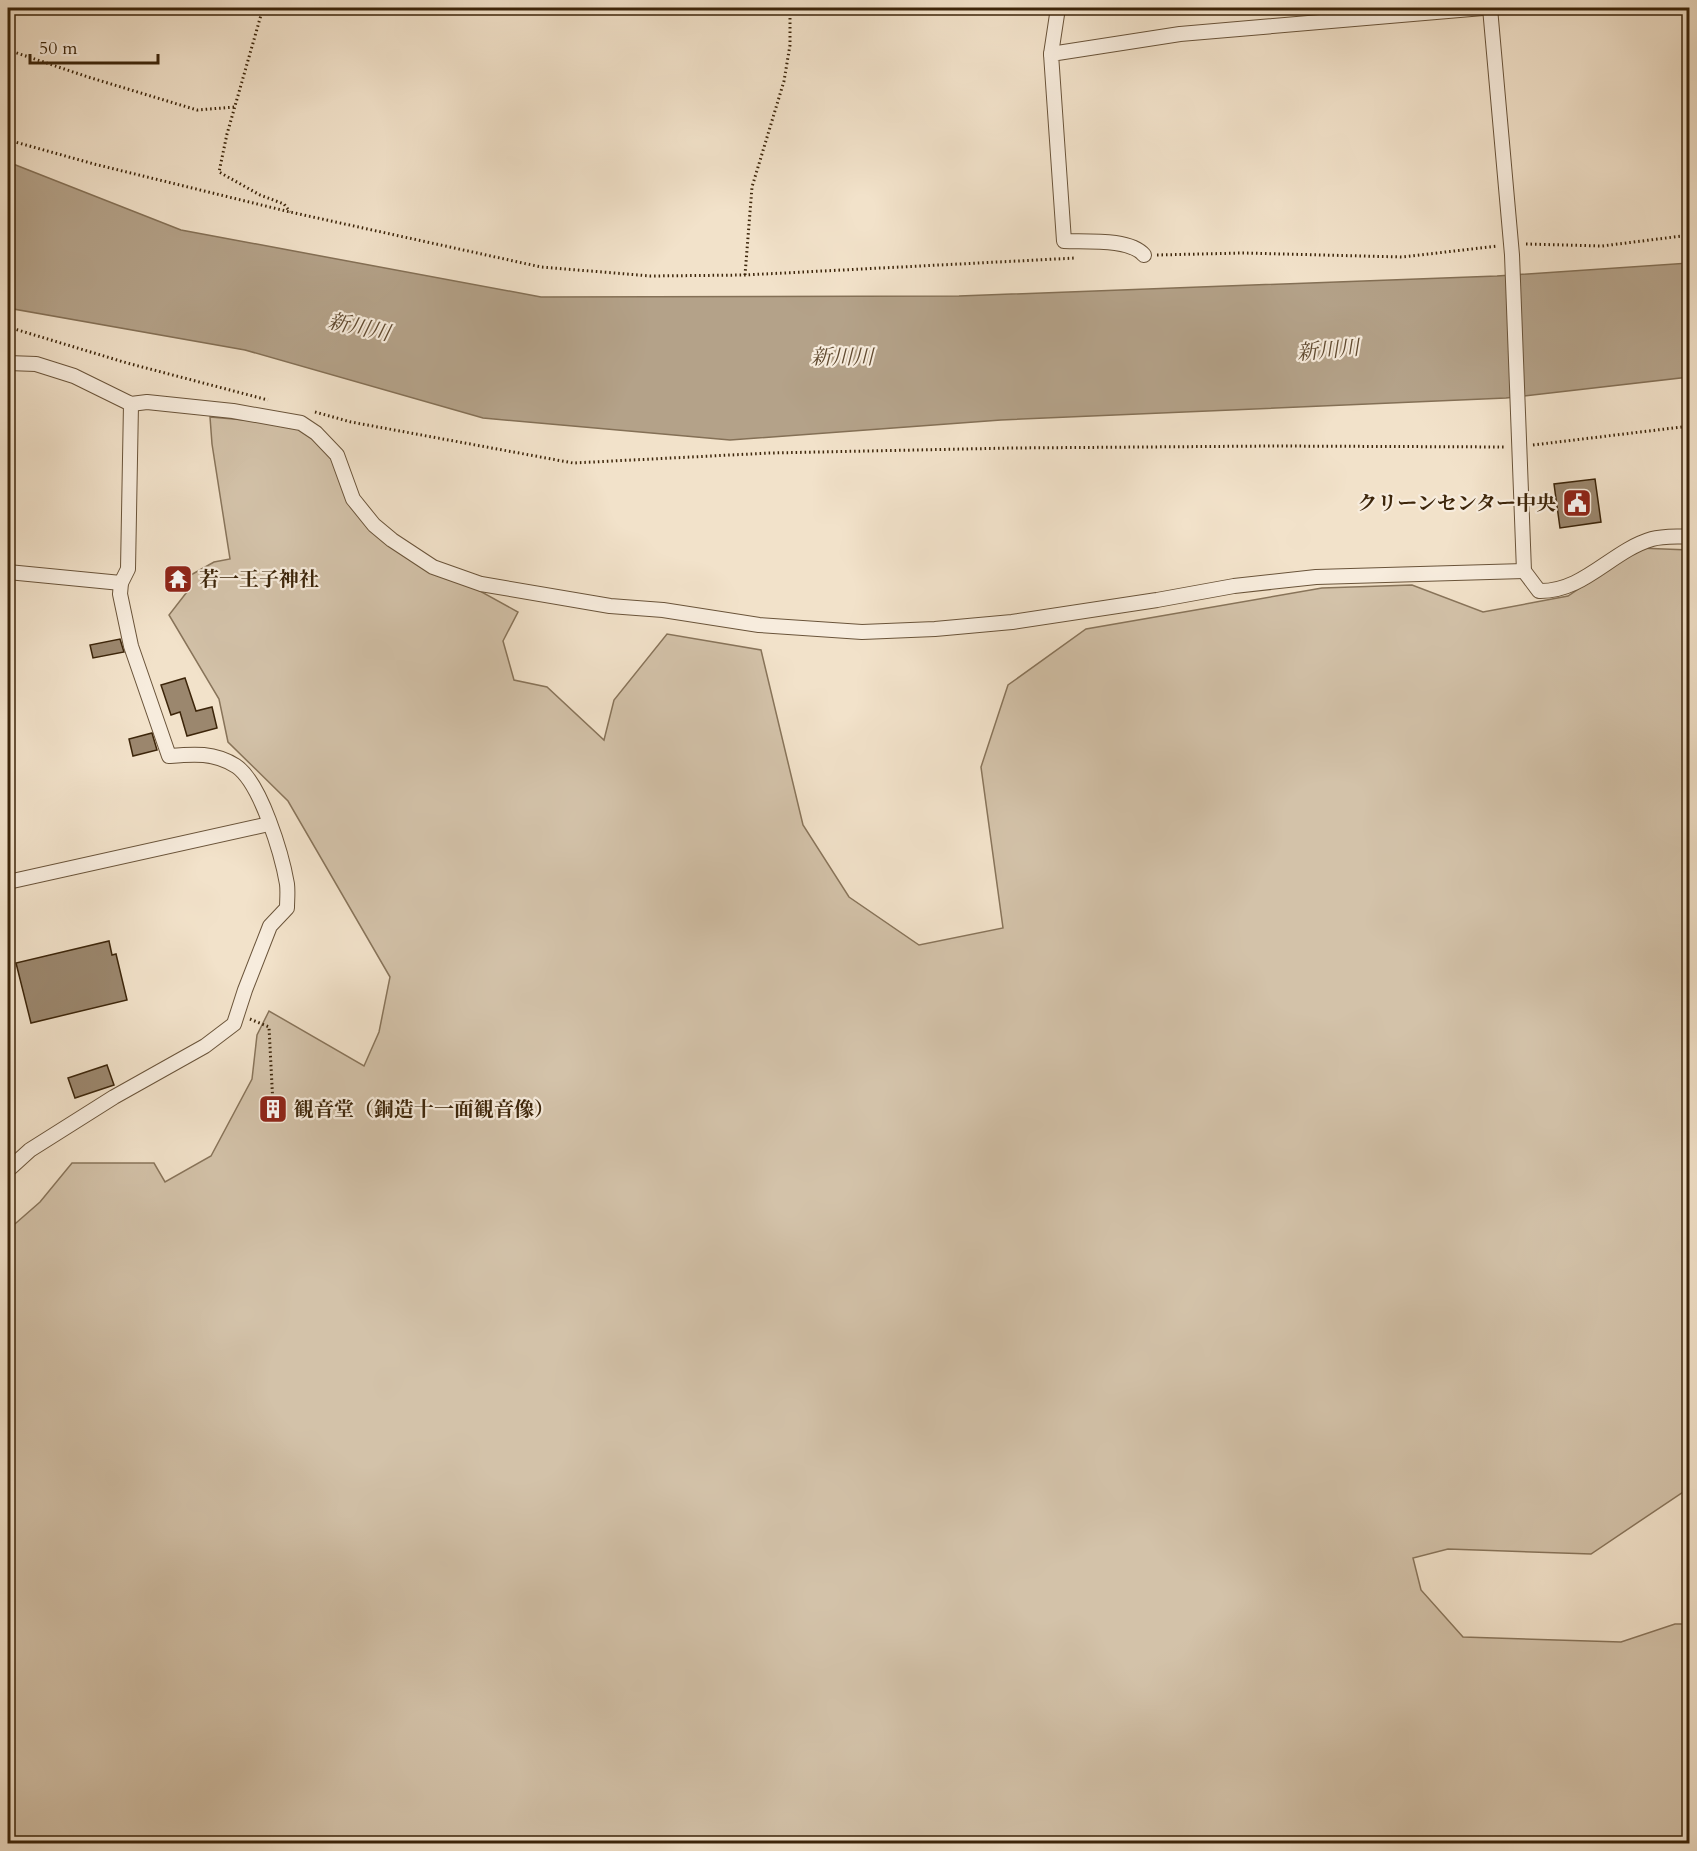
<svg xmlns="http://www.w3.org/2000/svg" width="1697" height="1851" font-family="Cardo,'Noto Serif JP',serif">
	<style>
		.green { fill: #d3c2a9; stroke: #88745a; stroke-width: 1.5 }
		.water { fill: #b4a289; stroke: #847056; stroke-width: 1.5 }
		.building { fill: #9b876e; stroke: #3c250a; stroke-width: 1.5 }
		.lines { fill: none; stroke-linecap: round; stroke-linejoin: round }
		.street-casing { stroke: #6a543a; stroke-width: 16 }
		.path { stroke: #3c250a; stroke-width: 3; stroke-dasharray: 1.5 3; stroke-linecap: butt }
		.street { stroke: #f7ecdd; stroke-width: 14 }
		.labels { text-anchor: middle; stroke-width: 4.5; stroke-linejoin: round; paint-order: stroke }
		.poi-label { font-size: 20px; font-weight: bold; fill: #3c250a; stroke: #f7ecdd; text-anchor: start }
		.water-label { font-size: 21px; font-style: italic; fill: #604a30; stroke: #f7ecdd }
	</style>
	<rect width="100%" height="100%" fill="#f2e2ca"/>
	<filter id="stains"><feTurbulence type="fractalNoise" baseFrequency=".00333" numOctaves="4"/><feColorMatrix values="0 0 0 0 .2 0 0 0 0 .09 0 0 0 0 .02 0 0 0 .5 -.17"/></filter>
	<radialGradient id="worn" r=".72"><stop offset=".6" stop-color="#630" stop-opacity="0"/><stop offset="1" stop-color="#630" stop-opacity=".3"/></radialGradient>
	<polygon class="green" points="210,417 300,425 333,457 389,541 518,612 503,641 514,680 547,687 604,740 614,700 667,634 761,650 803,825 849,897 919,945 1003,928 981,767 1008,685 1086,629 1322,588 1412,585 1483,612 1568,596 1639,548 1689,550 1689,1488 1591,1554 1448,1549 1413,1558 1421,1590 1463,1637 1621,1642 1675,1624 1689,1624 1689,1843 8,1843 8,1230 40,1202 72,1163 154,1163 165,1182 211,1156 252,1079 257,1035 269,1011 364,1066 379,1032 390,977 288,801 228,742 219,699 169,615 190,588 189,576 214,562 230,559 212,444"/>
	<polygon class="water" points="8,162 181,230 541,297 959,296 1497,276 1689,263 1689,377 1506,398 1001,420 730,440 483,418 245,350 8,308"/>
	<g class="building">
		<polygon points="1595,479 1601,522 1560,528 1554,484"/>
		<polygon points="120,639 124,652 93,658 90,645"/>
		<polygon points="185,678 196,711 212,707 217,728 187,736 180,712 171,715 161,685"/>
		<polygon points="152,733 157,750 133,756 129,739"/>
		<polygon points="109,941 112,955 116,954 127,1000 31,1023 16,963"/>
		<polygon points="107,1065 114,1085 75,1098 68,1078"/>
	</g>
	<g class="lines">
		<g class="street-casing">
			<g id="street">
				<path d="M 1490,8 L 1512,255 L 1524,571 L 1539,591 C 1584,592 1611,551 1652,539 C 1663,536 1678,537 1690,536"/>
				<polyline points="1051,54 1058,8"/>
				<path d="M 1144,255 C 1129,238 1086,242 1064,241 L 1051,54 L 1180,34 L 1483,8"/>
				<polyline points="8,363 36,364 74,376 131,404 147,402 233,411 301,423 316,433 337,455 353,499 374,525 392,540 433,567 481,584 610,606 663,610 759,625 862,632 935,629 1012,622 1157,600 1234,586 1316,577 1524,571"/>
				<polyline points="8,572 121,583"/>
				<polyline points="8,882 269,824"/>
				<path d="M 8,1170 L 30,1150 L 114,1097 L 205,1046 L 234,1024 L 245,990 L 270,926 L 287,908 C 287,900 288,892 287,884 C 282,855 261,783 236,766 C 214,752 193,754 169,756 L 131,646 L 120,594 L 121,583 L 128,569 L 131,404"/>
			</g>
		</g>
		<g class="path">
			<polyline points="263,8 227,134 219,172 260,195 284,204 290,212"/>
			<polyline points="8,50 88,77 197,110 235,107"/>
			<polyline points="8,140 94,164 290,212 541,267 651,276 745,275 1076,258"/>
			<polyline points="1526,244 1602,246 1690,235"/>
			<polyline points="1157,255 1243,253 1402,257 1498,246"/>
			<polyline points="745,275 752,187 784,81 790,45 790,8"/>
			<polyline points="8,327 127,363 268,400"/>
			<polyline points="315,412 351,422 573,463 770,453 1013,448 1273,446 1506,447"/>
			<polyline points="1533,445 1690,426"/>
			<polyline points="250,1019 269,1027 273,1105"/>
		</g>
		<use href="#street" class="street"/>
	</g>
	<defs>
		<g id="civic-square" transform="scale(1.5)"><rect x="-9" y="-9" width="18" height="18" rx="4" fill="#8f2418" stroke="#f7ecdd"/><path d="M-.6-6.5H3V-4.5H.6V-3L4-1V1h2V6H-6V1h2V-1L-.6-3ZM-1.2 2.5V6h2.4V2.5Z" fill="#fff"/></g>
		<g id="temple-square" transform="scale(1.5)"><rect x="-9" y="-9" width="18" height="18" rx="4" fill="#8f2418" stroke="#f7ecdd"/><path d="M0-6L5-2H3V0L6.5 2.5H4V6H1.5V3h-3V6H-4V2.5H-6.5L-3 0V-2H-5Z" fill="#fff"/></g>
		<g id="building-square" transform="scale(1.5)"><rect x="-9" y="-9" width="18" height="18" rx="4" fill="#8f2418" stroke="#f7ecdd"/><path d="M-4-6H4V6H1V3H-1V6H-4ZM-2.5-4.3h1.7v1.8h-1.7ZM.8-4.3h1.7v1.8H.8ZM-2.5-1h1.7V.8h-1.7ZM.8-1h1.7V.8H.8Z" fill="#fff"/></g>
	</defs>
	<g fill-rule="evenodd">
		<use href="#civic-square" x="1577" y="503"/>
		<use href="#temple-square" x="178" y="579"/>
		<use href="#building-square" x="273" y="1109"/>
	</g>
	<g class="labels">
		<g class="poi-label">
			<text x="1556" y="510" text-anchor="end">クリーンセンター中央</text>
			<text x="199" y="586">若一王子神社</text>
			<text x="294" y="1116">観音堂（銅造十一面観音像）</text>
		</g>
		<g class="water-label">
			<text transform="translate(359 327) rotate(12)" y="7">新川川</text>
			<text transform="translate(1328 350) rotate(-5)" y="7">新川川</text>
			<text x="842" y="364">新川川</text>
		</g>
	</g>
	<rect width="1697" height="1851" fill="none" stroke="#f2e2ca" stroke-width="30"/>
	<rect x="9" y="9" width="1679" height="1833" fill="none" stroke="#3c250a" stroke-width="3"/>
	<rect x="15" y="15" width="1667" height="1821" fill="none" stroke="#3c250a" stroke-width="1.5"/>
	<path d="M30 54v9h128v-9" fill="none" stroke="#3c250a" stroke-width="3"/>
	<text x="39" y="54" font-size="18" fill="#3c250a" stroke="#f7ecdd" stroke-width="4.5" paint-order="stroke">50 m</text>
	<rect width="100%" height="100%" filter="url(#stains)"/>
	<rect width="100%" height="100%" fill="url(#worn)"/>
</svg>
